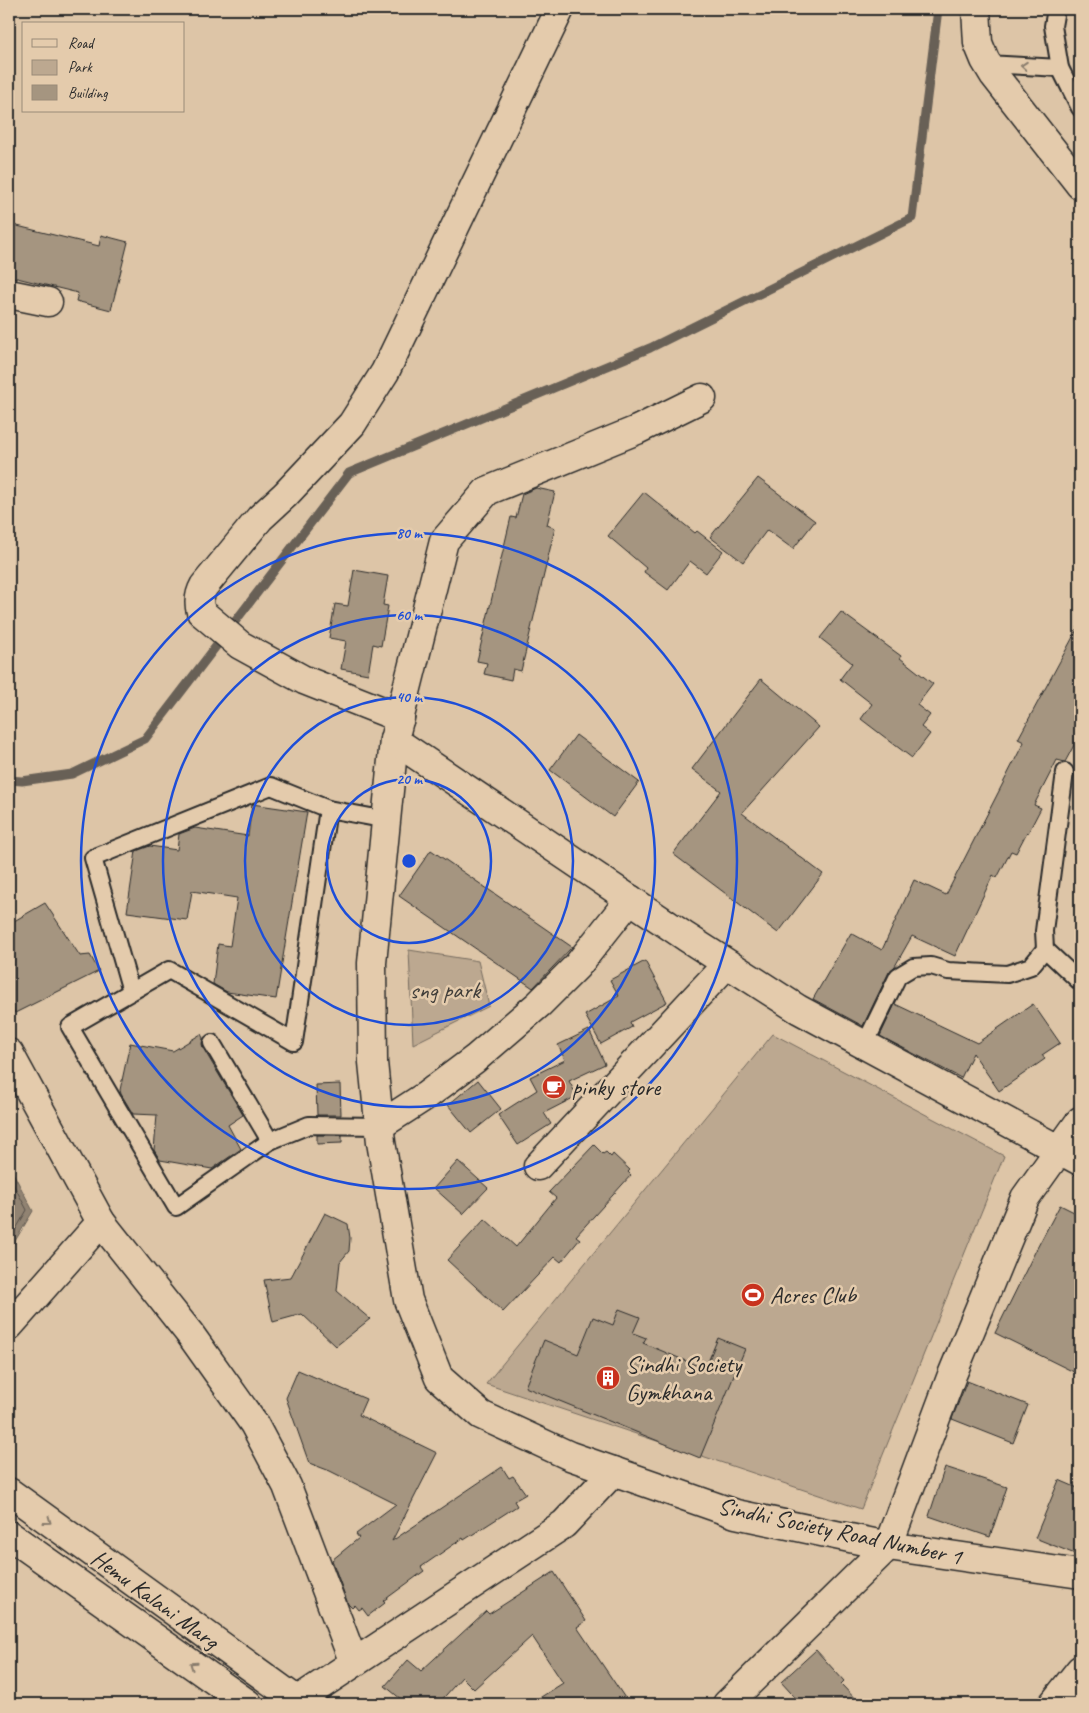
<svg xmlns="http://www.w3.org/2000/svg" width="1089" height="1713" font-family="Caveat,sans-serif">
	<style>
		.green { fill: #bca890; stroke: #746a5e }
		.water { fill: #918372; stroke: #686056 }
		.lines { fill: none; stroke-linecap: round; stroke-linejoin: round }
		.shore { stroke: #544e47; stroke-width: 1 }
		.stream { stroke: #686056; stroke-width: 9 }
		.building { fill: #a59580; stroke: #2b2b2b }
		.service-casing { stroke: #2b2b2b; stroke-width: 20 }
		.minor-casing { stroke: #2b2b2b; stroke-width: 31 }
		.secondary-casing { stroke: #2b2b2b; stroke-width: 31 }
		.service { stroke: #e4cbac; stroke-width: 16 }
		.minor { stroke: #e4cbac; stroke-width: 28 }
		.secondary { stroke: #e4cbac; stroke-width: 28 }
		.oneway { stroke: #887b6c }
		.ring { fill: none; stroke: #1d4ed8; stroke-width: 2.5 }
		.labels { text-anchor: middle; stroke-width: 5; stroke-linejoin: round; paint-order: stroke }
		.park-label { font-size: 24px; fill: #413e3a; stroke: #e4cbac }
		.poi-label { font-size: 24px; fill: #2b2b2b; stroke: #e4cbac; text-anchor: start }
		.street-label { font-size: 24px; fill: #2b2b2b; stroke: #e4cbac }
		.centre { fill: #1d4ed8; stroke: #e4cbac; stroke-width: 2.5 }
		.ring-label { font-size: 15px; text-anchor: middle; font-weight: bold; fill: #1d4ed8; stroke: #e4cbac; stroke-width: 5; stroke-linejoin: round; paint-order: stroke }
	</style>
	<rect width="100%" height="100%" fill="#ddc5a7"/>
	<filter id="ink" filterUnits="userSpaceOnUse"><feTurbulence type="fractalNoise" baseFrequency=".02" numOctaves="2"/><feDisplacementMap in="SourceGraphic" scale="10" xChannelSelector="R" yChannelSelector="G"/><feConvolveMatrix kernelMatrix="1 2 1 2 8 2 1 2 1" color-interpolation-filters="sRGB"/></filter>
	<g filter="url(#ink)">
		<g class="green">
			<polygon points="409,950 478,961 489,1006 413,1044"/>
			<polygon points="773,1034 1004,1156 861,1509 486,1384"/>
		</g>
		<polygon class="water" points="9,1165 33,1211 9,1251"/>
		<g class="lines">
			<polyline class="shore" points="9,1176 27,1210 9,1241"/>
			<polyline class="stream" points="9,780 22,781 72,774 145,739 349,473 650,348 912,218 938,9"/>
		</g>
		<g class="building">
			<polygon points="9,224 99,246 101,235 128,242 111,310 76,301 78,293 9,276"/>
			<polygon points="758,478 815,521 793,549 767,530 743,562 710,537"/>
			<polygon points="536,488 555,492 547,525 555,528 521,671 513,669 511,680 484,674 487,663 477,661 511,517 516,518 522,494"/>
			<polygon points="644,492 695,533 697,531 723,551 706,573 690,561 668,590 644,572 646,568 608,536"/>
			<polygon points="354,570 388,576 383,605 388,606 381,646 373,644 368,674 341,669 346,641 329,638 335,604 348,606"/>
			<polygon points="841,612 901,656 900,658 933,684 917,705 930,715 921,727 930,734 912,758 861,719 872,704 840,679 852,663 820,638"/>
			<polygon points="1080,624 1080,734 1065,762 1057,760 1034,805 1041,808 1028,833 1027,832 1016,853 1011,851 997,878 993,875 955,956 912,936 895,966 889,972 863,1026 813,999 851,933 882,950 914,880 946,895 1024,742 1018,739"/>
			<polygon points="761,679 819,727 742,813 823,874 778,933 673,854 721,791 692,769"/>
			<polygon points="576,735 639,782 613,817 550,770"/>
			<polygon points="252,804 307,812 276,999 227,992 213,984 218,944 230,946 237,898 192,891 187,920 127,912 136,851 150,846 177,850 179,834 195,828 248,836"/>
			<polygon points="431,850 572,947 533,988 399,896"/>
			<polygon points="45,903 80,956 90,955 99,971 15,1013 9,1000 9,924"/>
			<polygon points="645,961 667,1002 630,1022 632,1027 601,1044 585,1015 619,996 610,980"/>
			<polygon points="895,1004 977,1043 1033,1004 1060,1043 1042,1055 1045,1059 999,1091 973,1053 961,1078 880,1036"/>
			<polygon points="589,1030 605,1064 569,1081 577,1096 544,1113 551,1124 518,1145 498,1115 537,1090 530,1077 565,1060 558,1045"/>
			<polygon points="201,1034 203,1038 202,1044 203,1048 243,1115 228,1125 241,1149 212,1169 160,1160 154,1150 157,1115 133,1114 121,1094 120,1090 130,1043 173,1051"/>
			<polygon points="478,1080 501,1109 471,1133 448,1105"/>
			<polygon points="340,1084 341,1115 317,1115 316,1085"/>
			<polygon points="317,1135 342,1135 342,1143 317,1144"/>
			<polygon points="594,1145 603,1154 606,1152 611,1157 613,1154 630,1170 628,1172 631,1175 576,1236 580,1239 561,1262 555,1257 503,1312 447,1260 485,1219 516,1247 556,1198 549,1192"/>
			<polygon points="458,1161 488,1188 463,1214 434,1188"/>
			<polygon points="1060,1205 1080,1215 1080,1375 995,1333 1035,1252"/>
			<polygon points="325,1213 348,1224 350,1238 349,1251 340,1262 337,1291 370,1319 336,1346 302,1314 273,1322 264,1280 291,1277"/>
			<polygon points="619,1309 640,1317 633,1333 646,1338 643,1343 705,1369 718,1338 745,1349 700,1458 525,1387 544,1340 578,1354 593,1317 613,1325"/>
			<polygon points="298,1370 366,1399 359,1415 437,1453 392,1541 502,1467 509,1478 513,1476 526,1494 514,1501 517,1506 464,1540 463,1538 421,1567 424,1571 383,1601 385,1603 368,1616 362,1608 359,1610 355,1605 352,1608 348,1604 332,1560 359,1538 356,1534 396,1504 330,1471 309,1463 286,1398"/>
			<polygon points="967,1381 1028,1405 1013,1443 952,1419"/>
			<polygon points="945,1467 1007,1487 990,1537 929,1516"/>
			<polygon points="1059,1480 1080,1489 1080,1556 1035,1538"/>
			<polygon points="554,1572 586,1621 577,1627 629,1704 530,1704 563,1683 532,1636 474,1689 462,1677 438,1704 407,1704 385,1686 408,1660 421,1671 486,1611 489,1614"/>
			<polygon points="816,1650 844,1681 841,1684 860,1704 801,1704 781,1682"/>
		</g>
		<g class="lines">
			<g class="service-casing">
				<g id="service">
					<polyline points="1056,9 1053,26 1060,68 1080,108"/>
					<polyline points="987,64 1060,68"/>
					<polyline points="1065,772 1044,931 1045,949 1080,982"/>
					<polyline points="131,991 93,858 271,786 328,809"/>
					<polyline points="212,1043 270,1141 176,1207 70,1027 169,970 294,1042 328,809 387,820"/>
					<polyline points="864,1046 898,976 913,967 931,966 948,971 1007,974 1031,966 1045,949"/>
					<polyline points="270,1141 309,1125 379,1126"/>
				</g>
			</g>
			<g class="minor-casing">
				<g id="minor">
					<polyline points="976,9 978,43 985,60 994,75 1080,185"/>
					<polyline points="9,294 48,302"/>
					<polyline points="702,398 637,430 487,491 444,541 394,740 372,963 373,1062 381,1142 408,1300 439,1378 481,1415 570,1456 736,1514 888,1546 1080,1574"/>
					<path d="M 400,718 L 304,680 L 240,645 L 201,612 C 198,602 199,595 204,586 L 260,518 L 285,495 L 352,424 L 385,372 L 560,9"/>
					<polyline points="394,740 686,937 798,1009 1080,1161"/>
					<polyline points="9,1053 101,1222 9,1326"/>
					<polyline points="379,1126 427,1095 475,1059 539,1004 577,966 630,899"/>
					<polyline points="538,1166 727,964"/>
					<polyline points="101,1222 190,1334 254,1424 287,1486 354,1663"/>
					<polyline points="292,1704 564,1524 614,1471"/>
					<polyline points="727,1704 888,1546 952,1375 1025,1198 1080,1121"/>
					<polyline points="1053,1704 1080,1670"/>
				</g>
			</g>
			<g class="secondary-casing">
				<g id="secondary">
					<polyline points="9,1492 302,1704"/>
					<polyline points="9,1535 248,1704"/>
				</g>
			</g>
			<use href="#service" class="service"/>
			<use href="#minor" class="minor"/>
			<use href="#secondary" class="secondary"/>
		</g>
		<defs><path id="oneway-chevron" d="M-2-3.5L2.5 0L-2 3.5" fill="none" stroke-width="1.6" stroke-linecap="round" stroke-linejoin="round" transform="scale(1.25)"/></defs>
		<g class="oneway">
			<use href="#oneway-chevron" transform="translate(1024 66) rotate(-176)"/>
			<use href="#oneway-chevron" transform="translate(48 1521) rotate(36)"/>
			<use href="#oneway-chevron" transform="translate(193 1665) rotate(-145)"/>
		</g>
	</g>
	<g class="ring">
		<circle cx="409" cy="861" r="82"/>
		<circle cx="409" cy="861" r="164"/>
		<circle cx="409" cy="861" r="246"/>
		<circle cx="409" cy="861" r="328"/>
	</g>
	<defs>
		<g id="cafe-disc" transform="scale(1.25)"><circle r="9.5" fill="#c8321e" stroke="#e4cbac"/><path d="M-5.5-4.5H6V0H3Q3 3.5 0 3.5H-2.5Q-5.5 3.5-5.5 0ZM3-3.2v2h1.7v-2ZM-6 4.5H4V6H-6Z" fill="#fff"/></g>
		<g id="stadium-disc" transform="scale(1.25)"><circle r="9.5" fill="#c8321e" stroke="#e4cbac"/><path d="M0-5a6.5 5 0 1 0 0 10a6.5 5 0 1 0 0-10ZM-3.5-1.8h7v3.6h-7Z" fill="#fff"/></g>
		<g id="building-disc" transform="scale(1.25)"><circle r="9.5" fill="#c8321e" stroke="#e4cbac"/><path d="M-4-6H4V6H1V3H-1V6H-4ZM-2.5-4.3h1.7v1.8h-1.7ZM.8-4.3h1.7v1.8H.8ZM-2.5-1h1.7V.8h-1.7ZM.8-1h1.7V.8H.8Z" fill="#fff"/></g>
	</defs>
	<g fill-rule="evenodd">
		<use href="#cafe-disc" x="554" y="1087"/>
		<use href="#stadium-disc" x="753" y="1295"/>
		<use href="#building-disc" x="608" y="1378"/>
	</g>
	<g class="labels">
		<g class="park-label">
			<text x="445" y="998">sng park</text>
		</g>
		<g class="poi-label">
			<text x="572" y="1095">pinky store</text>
			<text x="770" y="1303">Acres Club</text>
			<text x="626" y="1372">Sindhi Society<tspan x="626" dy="28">Gymkhana</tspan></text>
		</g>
		<g class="street-label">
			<text transform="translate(840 1531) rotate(12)" y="8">Sindhi Society Road Number 1</text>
			<text transform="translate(155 1599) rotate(36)" y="8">Hemu Kalani Marg</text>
		</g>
	</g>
	<circle cx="409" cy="861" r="8" class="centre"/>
	<g class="ring-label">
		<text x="409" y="538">80 m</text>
		<text x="409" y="620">60 m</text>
		<text x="409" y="702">40 m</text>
		<text x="409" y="784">20 m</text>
	</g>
	<rect width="1089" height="1713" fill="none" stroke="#e4cbac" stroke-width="30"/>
	<rect x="15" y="15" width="1059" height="1683" fill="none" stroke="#2b2b2b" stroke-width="2" filter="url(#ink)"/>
	<rect x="22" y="22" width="162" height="90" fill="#e4cbac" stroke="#9a8b78"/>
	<rect x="32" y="39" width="25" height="8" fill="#e4cbac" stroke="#9a8b78"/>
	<text x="68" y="48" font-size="15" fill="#2b2b2b">Road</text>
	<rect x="32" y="60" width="25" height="15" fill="#bca890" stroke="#9a8b78"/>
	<text x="68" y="72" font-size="15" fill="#2b2b2b">Park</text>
	<rect x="32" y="85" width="25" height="15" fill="#a59580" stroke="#9a8b78"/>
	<text x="68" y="98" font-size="15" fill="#2b2b2b">Building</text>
</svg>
